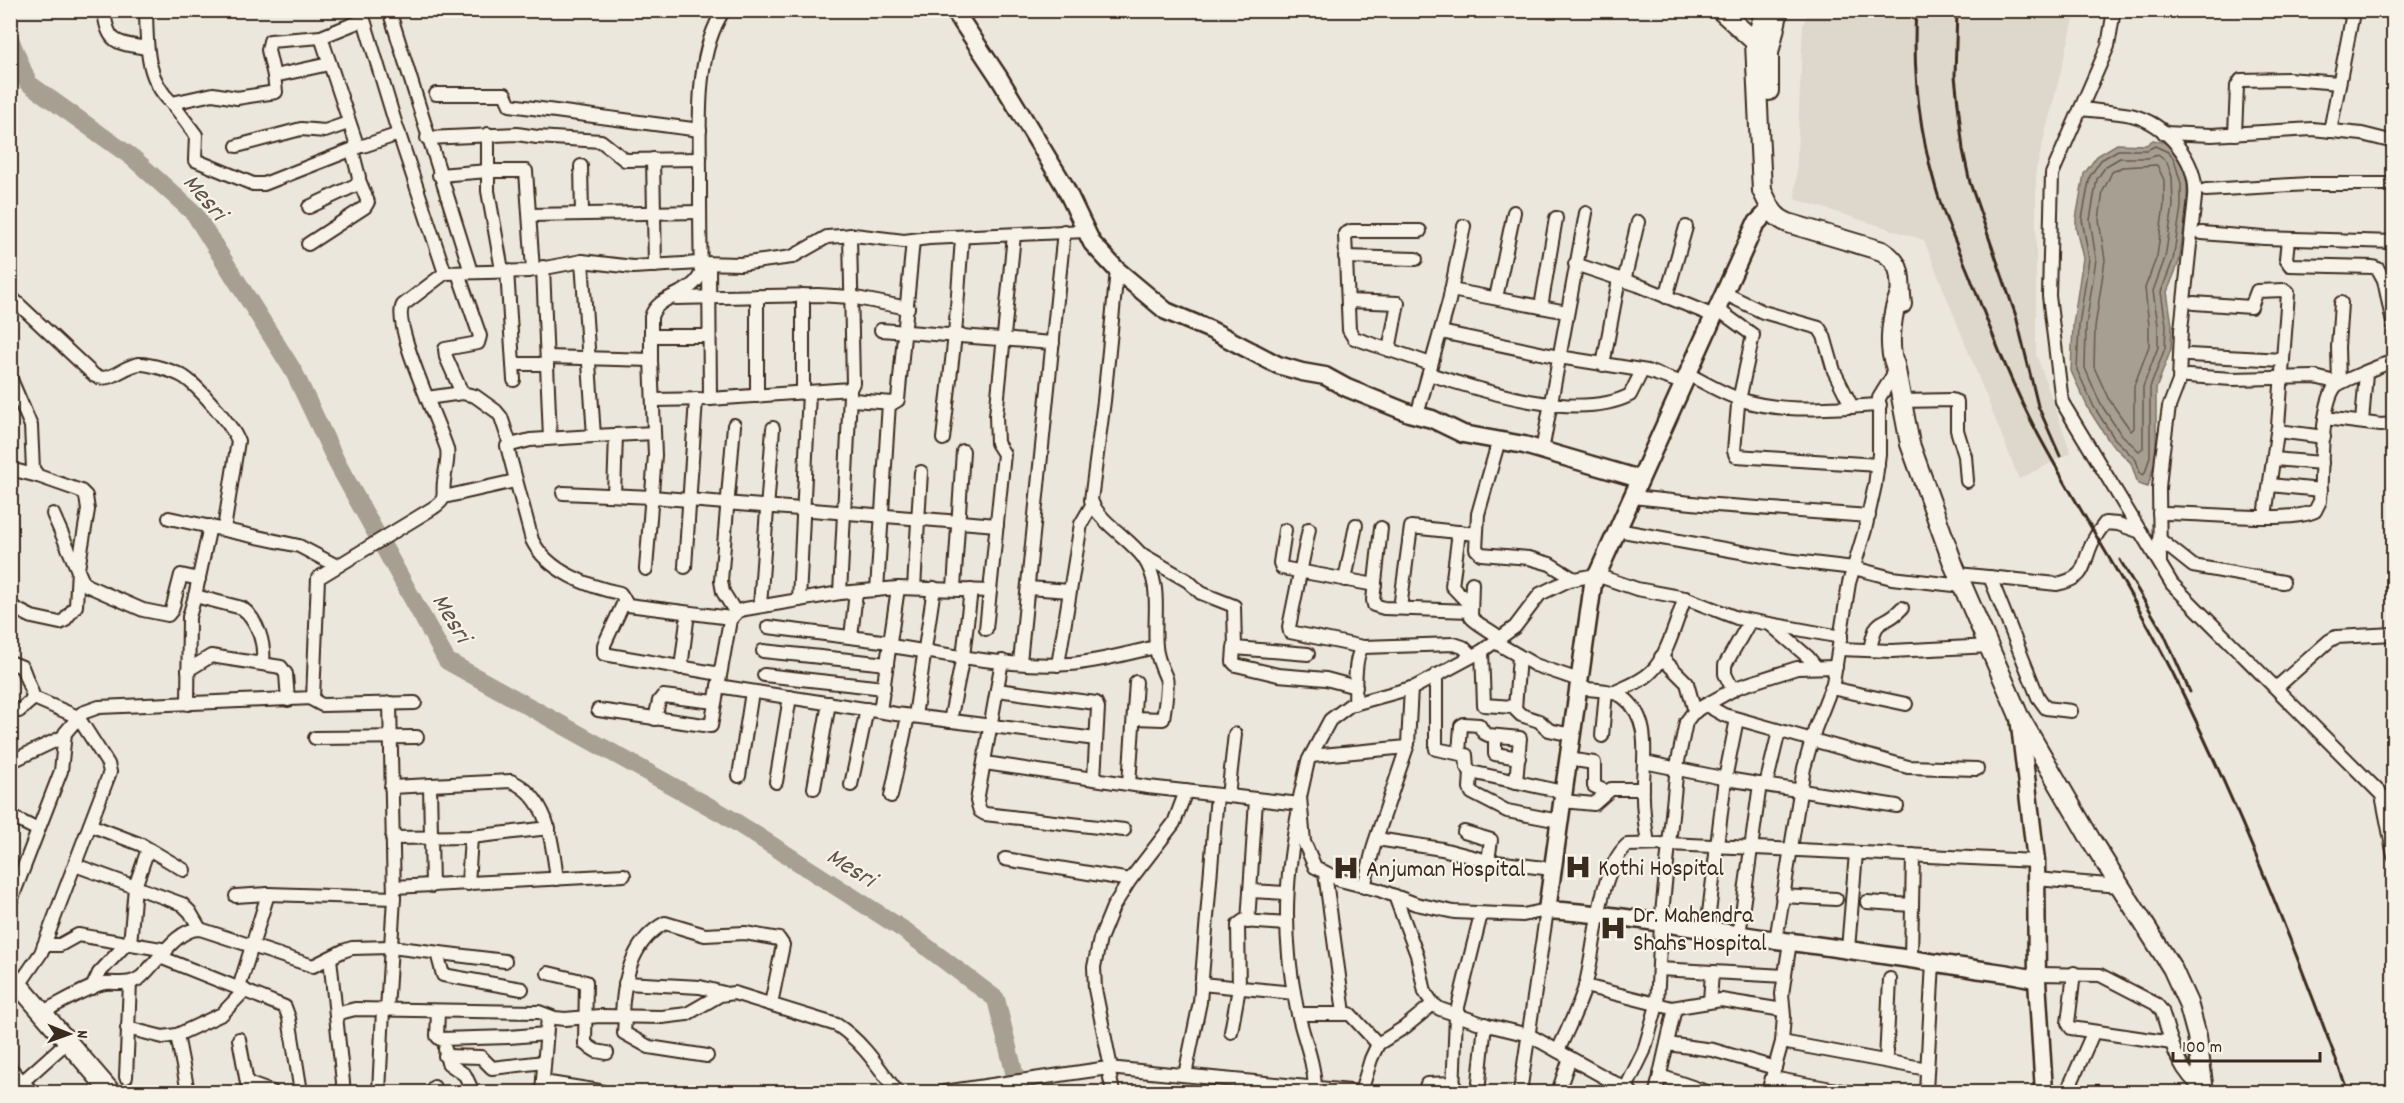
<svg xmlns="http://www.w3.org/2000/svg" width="2404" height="1103" font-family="Dekko,sans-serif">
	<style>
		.built { fill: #ddd7cc }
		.water { fill: #a89f93; stroke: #7c7064; stroke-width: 1.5 }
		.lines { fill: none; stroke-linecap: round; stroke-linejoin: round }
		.shore { stroke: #67594d; stroke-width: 1.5 }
		.river { stroke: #a89f93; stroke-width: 18 }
		.street-casing { stroke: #3b2a1e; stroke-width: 16 }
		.secondary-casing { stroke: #3b2a1e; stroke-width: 21 }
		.primary-casing { stroke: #3b2a1e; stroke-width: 22 }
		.street { stroke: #f7f3e8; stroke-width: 12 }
		.secondary { stroke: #f7f3e8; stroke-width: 16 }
		.primary { stroke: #f7f3e8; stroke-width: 18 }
		.rail { stroke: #3b2a1e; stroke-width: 3 }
		.labels { text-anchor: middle; stroke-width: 4.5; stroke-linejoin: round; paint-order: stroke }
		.poi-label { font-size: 24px; fill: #3b2a1e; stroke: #f7f3e8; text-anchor: start }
		.water-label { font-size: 26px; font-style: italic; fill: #615347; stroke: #f7f3e8 }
	</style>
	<rect width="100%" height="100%" fill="#ece7dc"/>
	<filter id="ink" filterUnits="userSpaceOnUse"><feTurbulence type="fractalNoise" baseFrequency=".0167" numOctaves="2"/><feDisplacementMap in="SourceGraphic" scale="12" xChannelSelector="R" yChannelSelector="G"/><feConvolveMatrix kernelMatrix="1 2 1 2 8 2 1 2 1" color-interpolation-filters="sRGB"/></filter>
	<g filter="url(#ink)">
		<polygon class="built" points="1808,11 2076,11 2036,170 2036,354 2071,453 2019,479 1924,240 1795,199 1803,25"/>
		<polygon class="water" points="2153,140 2163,142 2172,147 2183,165 2187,184 2187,208 2179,262 2167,292 2172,325 2171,349 2156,389 2156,457 2148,487 2138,484 2131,463 2109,441 2089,410 2071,371 2073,325 2083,258 2076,229 2076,219 2084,174 2097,156 2117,144 2146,145"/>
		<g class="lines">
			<g class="shore">
				<polygon points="2155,146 2168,152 2174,159 2181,184 2181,207 2173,260 2161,292 2166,325 2165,348 2150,388 2150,456 2145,473 2142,475 2140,473 2136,460 2114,438 2094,407 2077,370 2079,325 2089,259 2082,219 2090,176 2101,160 2118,150 2147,150"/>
				<polygon points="2158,155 2167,162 2172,177 2173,206 2165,258 2153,291 2158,325 2158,347 2143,387 2143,448 2139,451 2120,433 2100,403 2085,368 2086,326 2096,259 2090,220 2097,179 2106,166 2120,158 2148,158"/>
				<polygon points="2157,165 2164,180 2164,205 2157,256 2145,288 2149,326 2149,346 2134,386 2134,428 2131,431 2108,398 2094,367 2095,327 2105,260 2099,220 2103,191 2112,172 2122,167"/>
			</g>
			<polyline class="river" points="10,39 28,83 133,158 194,213 294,372 337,463 447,661 723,814 904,930 996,999 1019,1092"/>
			<g class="street-casing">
				<g id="street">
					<path d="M 104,10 C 107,44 117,43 147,48"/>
					<path d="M 146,10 C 147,45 145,78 172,103 L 213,94 L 237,98 L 276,92 L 274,76 L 329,64"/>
					<polyline points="361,10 395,122 445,273"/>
					<polyline points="389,10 471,272"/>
					<polyline points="2114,10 2108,46 2052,174 2049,296 2062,402 2172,584 2382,795 2394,856"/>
					<polyline points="321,37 357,145 363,146 399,134"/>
					<polyline points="274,76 268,50 270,41 321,37 363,20"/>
					<polyline points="436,94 505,94 510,105 700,130"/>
					<polyline points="172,103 196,135 195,160 253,184 264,184 361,146"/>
					<path d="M 2081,109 C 2097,111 2115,112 2131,115 C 2167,124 2198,161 2195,197 L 2181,330 L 2179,381 L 2169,407 L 2162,457 L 2159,488 L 2160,562"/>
					<polyline points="2330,131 2352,18 2349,13 2342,10"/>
					<polyline points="2164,133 2212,135 2312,129 2362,134 2394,142"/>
					<polyline points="488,134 488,191 502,270"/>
					<polyline points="2235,134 2237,86 2241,80 2288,79 2339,83"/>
					<polyline points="427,138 517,134 537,137 601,141 625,160 700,159"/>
					<polyline points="237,146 301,129 325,131 348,123"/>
					<polyline points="653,159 655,266"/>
					<polyline points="581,166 582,214"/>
					<polyline points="439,175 488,171 526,171 533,270"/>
					<polyline points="2206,190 2309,184 2394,184"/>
					<polyline points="309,207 358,184 359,177 352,150"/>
					<polyline points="530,215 700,212"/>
					<polyline points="1420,231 1351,231 1345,234 1349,330 1354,338 1431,364"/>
					<polyline points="2202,233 2264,238 2394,242"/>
					<polyline points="2288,239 2286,259 2290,265 2373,267 2378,269 2384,280 2394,328"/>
					<polyline points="308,244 365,207 368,202 359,180"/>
					<polyline points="1345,257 1416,259"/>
					<path d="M 582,261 L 594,436 L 530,440 L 507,446 L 532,540 C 547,571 589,587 620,593 L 628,605 L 731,618"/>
					<polyline points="709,264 710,399"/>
					<polyline points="1575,264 1638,285 1714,316"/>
					<polyline points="543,267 550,438"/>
					<polyline points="507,270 514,380"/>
					<path d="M 1117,270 L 1104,401 L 1091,500 C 1098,521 1129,538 1143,557 C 1163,585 1153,616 1156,647 C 1157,659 1162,668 1166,678 C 1169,686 1164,710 1163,719 L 1134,718"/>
					<polyline points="458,273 480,336 478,343 445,349 446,357 462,393"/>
					<polyline points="1624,281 1638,222"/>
					<polyline points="1451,290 1567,312"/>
					<polyline points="1724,293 1763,312 1819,328 1824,336 1834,371 1852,407"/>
					<polyline points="803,295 803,393"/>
					<path d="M 10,296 L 95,376 C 111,383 123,366 139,364 C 147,363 177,372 184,377 C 198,386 233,426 238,441 L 224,529"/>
					<polyline points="1666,297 1686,227"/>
					<polyline points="676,298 818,295 851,297 908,308"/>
					<polyline points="1496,298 1514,212"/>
					<polyline points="1348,301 1398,303 1389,350"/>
					<polyline points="2194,303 2251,307 2257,291 2284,290 2288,293 2278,426 2265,516"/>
					<polyline points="1541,307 1556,218"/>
					<polyline points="1717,309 1753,335 1738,405 1734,451 1736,456 1878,465"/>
					<polyline points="881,330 1053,343"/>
					<polyline points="1441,332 1559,357 1647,371 1683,383"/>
					<polyline points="651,336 709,336"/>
					<polyline points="2189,355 2283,360"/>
					<polyline points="547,357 651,360"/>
					<polyline points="513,364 547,364"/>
					<polyline points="1603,365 1619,279"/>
					<path d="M 1429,374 C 1482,391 1578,422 1630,395 L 1642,371"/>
					<path d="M 1688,374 C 1705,383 1723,394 1742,400 C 1785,414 1835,407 1880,405"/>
					<polyline points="2188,376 2232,379 2315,377 2339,383 2338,347 2341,303"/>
					<polyline points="10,377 31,426 33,469 38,476 81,491 86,496 88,510 78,569 76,606 64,621 60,623 32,617 10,606"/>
					<polyline points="850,389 850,395 853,400 893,403 898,400 913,240"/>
					<polyline points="757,396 757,296"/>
					<polyline points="427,398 462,393 475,396 496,411 501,417 510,444"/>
					<polyline points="653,400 710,399 850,389 853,383 850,235"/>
					<polyline points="1901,401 1952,400 1957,402 1957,430 1965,456 1967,481"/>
					<polyline points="1417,415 1449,301 1464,226"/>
					<polyline points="2325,418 2381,425 2394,424"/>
					<polyline points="2362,422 2366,373"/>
					<polyline points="734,425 721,581 723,592 736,613"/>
					<polyline points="2278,431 2324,437"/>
					<polyline points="594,436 654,433"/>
					<polyline points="943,439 955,335 962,238"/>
					<polyline points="1499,440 1478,514 1476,549 1481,554 1529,558 1550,564 1574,579"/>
					<polyline points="1542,451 1586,213"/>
					<polyline points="2274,459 2322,463"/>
					<polyline points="10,469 38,476"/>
					<polyline points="2270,485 2321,490"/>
					<polyline points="563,493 652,497 997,525"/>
					<polyline points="614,495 616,435"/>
					<polyline points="444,497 515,481"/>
					<polyline points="1632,497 1702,504 1869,516"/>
					<path d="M 2159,513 C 2194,512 2288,524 2315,511 L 2320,501 C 2322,475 2320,406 2335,387 C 2339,382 2384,364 2394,361"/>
					<polyline points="53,514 83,582 88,586 143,610 168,615 172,610 181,575 199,579"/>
					<polyline points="169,518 299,546 337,566"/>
					<polyline points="1381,528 1373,600 1374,605 1384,608 1471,611"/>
					<polyline points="1309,529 1289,627 1290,632 1363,647"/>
					<polyline points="1285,530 1280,563 1282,568 1375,585"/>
					<polyline points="1617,530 1786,560 1854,568 1892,578 1963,586"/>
					<polyline points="1459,532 1452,586 1471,606"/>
					<polyline points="2159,539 2193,566 2283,582"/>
					<polyline points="1143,555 1188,581 1201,593 1234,606 1235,648 1308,654"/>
					<polyline points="685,567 696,399"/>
					<path d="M 646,569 L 655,455 L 651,360 L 651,317 C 658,293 692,297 701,273 C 700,241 700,209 700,176 C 700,125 694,55 724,10"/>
					<path d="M 1958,574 L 2057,584 C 2088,577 2081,567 2092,543 C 2095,537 2101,528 2105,523 L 2118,524 L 2141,532"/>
					<polyline points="1990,577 2038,697 2046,708 2071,711"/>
					<polyline points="1345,580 1356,525"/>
					<path d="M 1472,583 L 1471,617 C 1475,623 1492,631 1500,638"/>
					<polyline points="914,588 921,472"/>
					<polyline points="954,588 963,451"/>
					<polyline points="1028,588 1070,591"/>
					<polyline points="877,590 889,403"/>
					<polyline points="840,593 850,395"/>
					<path d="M 195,596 L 242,608 C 258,620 265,644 263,663"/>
					<polyline points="625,600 604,645 604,654 720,674"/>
					<polyline points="799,600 809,393"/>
					<polyline points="760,606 773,428"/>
					<polyline points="1400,608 1411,527 1476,534"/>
					<polyline points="1771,625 1808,657 1816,667"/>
					<polyline points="768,627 890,642"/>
					<polyline points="986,629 990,591"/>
					<polyline points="851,637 856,592"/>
					<polyline points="1495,642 1535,665 1579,680"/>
					<path d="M 890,646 C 947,654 1012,668 1070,664 C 1098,662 1128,653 1156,647"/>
					<polyline points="1234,647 1233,662 1236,665 1278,675 1326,679 1356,687"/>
					<polyline points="1839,649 1892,651 1990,646"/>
					<path d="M 1870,650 C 1877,611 1882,630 1902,608"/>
					<polyline points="763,651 887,664"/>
					<polyline points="1482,651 1484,705 1513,707 1521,715 1539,721 1549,730 1571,735"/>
					<polyline points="1661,657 1687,683 1695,712"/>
					<polyline points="1002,661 977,801 980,811 985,814 1124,830"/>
					<polyline points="10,662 22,667 34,698"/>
					<polyline points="1020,662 1064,231"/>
					<polyline points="1058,665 1081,524 1092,505"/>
					<polyline points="681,668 688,613"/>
					<polyline points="188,670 211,656 281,667 286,674 288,700"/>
					<polyline points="764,675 884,688"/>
					<polyline points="1436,675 1436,749 1466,755 1467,767 1471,772 1563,792"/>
					<polyline points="718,686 896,714 1096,739"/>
					<path d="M 1578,688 C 1591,690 1612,689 1623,697 C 1655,721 1641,765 1643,798 C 1643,813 1646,829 1648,844"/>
					<polyline points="1831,688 1906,704"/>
					<polyline points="2276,688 2329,641 2336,637 2394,634"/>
					<polyline points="997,690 1096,703 1098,708 1094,779"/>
					<polyline points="1733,690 1725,674 1725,665 1750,621"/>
					<path d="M 1613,693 C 1626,687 1641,682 1651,672 C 1667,658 1677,618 1685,598"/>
					<polyline points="311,699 322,705 415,703"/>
					<polyline points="188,704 189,617 195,596 210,526"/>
					<path d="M 1355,704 C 1356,690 1353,656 1363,647 L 1454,644 L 1463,647 L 1472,656"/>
					<polyline points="1706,705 1724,715 1908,767 1977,769"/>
					<polyline points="10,707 19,711 34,698 78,717 108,764 110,772 41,953 19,985"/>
					<polyline points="1515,708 1519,657"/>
					<polyline points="598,710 711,726 730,620 738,611 745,609 840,593 898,588 990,591 1004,454 997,443 996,416 1014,235"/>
					<polyline points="880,711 898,588"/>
					<polyline points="915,716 934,588"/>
					<polyline points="655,719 659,701 663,696 715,702"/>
					<polyline points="950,721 963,656 971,590"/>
					<polyline points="1495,736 1495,754 1519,758"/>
					<polyline points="1602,736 1606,692"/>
					<polyline points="315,738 417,737"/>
					<polyline points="1459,753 1461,726 1464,724 1479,725 1484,733 1488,735 1520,738 1516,782"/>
					<polyline points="1311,756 1407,747"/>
					<polyline points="1568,759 1594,763 1594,786 1607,792"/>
					<polyline points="10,762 63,737"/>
					<polyline points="1644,762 1727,779 1897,806"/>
					<path d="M 985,763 L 1148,787 L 1300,804 C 1285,875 1282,932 1296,1004 C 1301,1033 1314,1058 1315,1088"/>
					<polyline points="1471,772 1470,788 1472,793 1507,811 1559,821"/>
					<polyline points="739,776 752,692"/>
					<polyline points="776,782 790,697"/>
					<polyline points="1129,784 1136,682"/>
					<polyline points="430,785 432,886"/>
					<polyline points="851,785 867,709"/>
					<polyline points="1766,785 1779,731"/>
					<path d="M 391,787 L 511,781 C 550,798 552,844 557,879"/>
					<polyline points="814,788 829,703"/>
					<polyline points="891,796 908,716"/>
					<polyline points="1228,796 1235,734"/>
					<polyline points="1562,801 1594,804 1611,789 1643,789"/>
					<polyline points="10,816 38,830"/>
					<polyline points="90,825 142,845 184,870"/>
					<polyline points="1464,832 1491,840 1488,861"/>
					<polyline points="392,838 471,837 549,828"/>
					<polyline points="1377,839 1442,849 1488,861 1552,869"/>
					<polyline points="1005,859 1130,880"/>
					<polyline points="75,865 182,904 190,912 200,929"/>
					<polyline points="1325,873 1344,1013"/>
					<polyline points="2036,879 2120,886"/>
					<polyline points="468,884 471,837"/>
					<polyline points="394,887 624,875"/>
					<polyline points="1364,887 1374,845 1408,744 1411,688"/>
					<polyline points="1250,891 1286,893"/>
					<polyline points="236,896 268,894 394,898"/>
					<polyline points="1395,896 1417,955 1425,992 1433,1004 1440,1009 1483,1024 1529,1035 1631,1092"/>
					<polyline points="1782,896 1836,899"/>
					<polyline points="1867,902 1912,905"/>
					<path d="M 10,903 L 61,771 L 65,733 L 82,713 L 99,707 L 313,698 L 318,578 L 433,508 C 448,498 442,496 444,481 C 445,471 449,459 447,449 C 439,423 391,323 403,305 L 445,273 L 529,271 L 582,261 L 633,267 L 700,263 L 740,264 L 792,257 L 827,237 L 854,235 L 904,241 L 929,238 L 1086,231"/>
					<polyline points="1248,922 1256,800"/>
					<polyline points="1707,930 1725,779 1737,719"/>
					<polyline points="1739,935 1760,784"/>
					<polyline points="1776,940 1804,768 1815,729 1833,683 1849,583 1865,530 1875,485 1879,454 1879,398 1895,372"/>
					<polyline points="130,944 135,887 148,849"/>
					<polyline points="44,945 60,945 78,935 167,950"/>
					<polyline points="1848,949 1856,853"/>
					<polyline points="437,953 443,975 522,989"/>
					<polyline points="160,957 285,1007 289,1018 301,1092"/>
					<polyline points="330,958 344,1092"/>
					<polyline points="1911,958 1913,855"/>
					<polyline points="1659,969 1785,976"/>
					<polyline points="548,973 586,982 585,1044 596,1051 607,1053"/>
					<polyline points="2074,973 2068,1023 2071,1028 2172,1043"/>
					<path d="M 2037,974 L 2100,975 L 2156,1004 L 2162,1011 C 2171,1041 2177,1071 2204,1090"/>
					<polyline points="625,983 700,987 724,993"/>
					<polyline points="1201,984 1294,993"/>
					<polyline points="1585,986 1672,1008 1721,1000 1783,1010"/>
					<polyline points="92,988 99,973 127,943"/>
					<polyline points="239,988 268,894"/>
					<polyline points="1710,1001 1712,972"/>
					<polyline points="387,1010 394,898 390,703"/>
					<path d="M 42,1012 C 58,1005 90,985 105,983 C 118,982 130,986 141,977 C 157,963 177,928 200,929 L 313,966 L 343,951 L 352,948 L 391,947 L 505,961"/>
					<polyline points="438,1012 437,1036 440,1039 509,1037 546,1034"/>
					<path d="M 336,1014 L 355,1009 L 539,1012 L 555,1018 L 565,1019 L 600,1016 L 662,1017 L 687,1014 L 720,995 L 734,993 L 837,1025 C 863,1042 879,1068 897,1092"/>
					<polyline points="1298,1014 1350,1014 1378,1044"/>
					<path d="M 622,1017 C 623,981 631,941 665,923 L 705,935 L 745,933 L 779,939 L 783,945 L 782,950 L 771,1004"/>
					<polyline points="625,1017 624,1033 649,1047 707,1056"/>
					<polyline points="127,1028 163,1037 177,1035 222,1014 245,990"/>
					<polyline points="1231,1032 1239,988 1238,925 1243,921 1287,924"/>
					<polyline points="177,1035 188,1092"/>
					<polyline points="239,1039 247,1083 272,1092"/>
					<polyline points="1782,1042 1927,1069"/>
					<polyline points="1667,1044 1713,1050 1775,1068"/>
					<polyline points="445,1049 448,1063 465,1075 473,1092"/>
					<path d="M 1558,1051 C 1567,1030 1578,1009 1585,987 C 1596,948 1597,873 1627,845 L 1669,844 L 2036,861"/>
					<polyline points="445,1056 481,1057 492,1068 544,1062"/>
					<polyline points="1886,1061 1890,979"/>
					<polyline points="10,1068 32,1092"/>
					<polyline points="1108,1068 1113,1092"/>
					<polyline points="1111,1068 1095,989 1094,967 1100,939 1113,907 1130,880 1174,823 1186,791"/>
					<polyline points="1185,1075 1200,1002 1217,795"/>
					<polyline points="1660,1076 1707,1092"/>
					<polyline points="126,1077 130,983"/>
					<polyline points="1772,1078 1848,1092"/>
					<polyline points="543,1082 600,1091"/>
					<polyline points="434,1087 435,1092"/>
					<polyline points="11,1092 59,1049"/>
					<polyline points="379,1092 383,1010"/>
					<polyline points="542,1092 548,1016"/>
					<polyline points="944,1092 1108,1068 1361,1092"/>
					<polyline points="1361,1092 1371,1059 1378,1044 1405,1027 1433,1004"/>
					<polyline points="1424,1092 1427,1084 1454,1083"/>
					<polyline points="1453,1092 1456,1015 1481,914"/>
					<polyline points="1478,1092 1485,1024"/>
					<polyline points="1520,1092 1547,910 1523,915 1454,912 1416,904 1379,890 1340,880 1315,867 1304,842 1300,797 1308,761 1330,720 1350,705 1415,687 1482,651 1515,627 1540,594 1569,580 1596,575 1637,589 1685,598 1737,618 1841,637"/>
					<polyline points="1558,1092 1570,1058"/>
					<polyline points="1624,1092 1644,1051 1657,1005 1661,923 1677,766 1686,722 1692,714 1700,708 1738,687 1797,668 1836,667"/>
					<polyline points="1656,1092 1675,1008"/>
					<polyline points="1768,1092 1782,1042 1784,1016 1782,994 1790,942"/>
					<polyline points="1926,1092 1933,962"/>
					<polyline points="2067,1092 2093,1033"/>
					<polyline points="2068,1092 2098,1092"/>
				</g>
			</g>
			<g class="secondary-casing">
				<g id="secondary">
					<polyline points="954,10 998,76 1064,185 1092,243 1117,270 1166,311 1211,330 1278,365 1302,372 1325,376 1347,388 1409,413 1432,419 1463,434 1524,445 1640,479"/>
					<path d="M 1770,209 L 1755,225 L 1593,584 L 1547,910 C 1630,915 1711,932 1792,942 C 1852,950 1910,959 1969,968 C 1992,972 2014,973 2037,980"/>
					<polyline points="2019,717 2036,861 2037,980 2044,1092"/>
				</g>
			</g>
			<g class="primary-casing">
				<g id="primary">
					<polyline points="1720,10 1763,49"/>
					<path d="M 1765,10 L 1755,43 L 1762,191 C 1770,205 1771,216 1788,223 L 1882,251 C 1906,266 1898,280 1902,304"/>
					<polyline points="1769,91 1769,53 1779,10"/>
					<path d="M 1900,294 C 1892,311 1887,347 1895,365 L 1910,444 L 1954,566 L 2019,716 L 2091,840 L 2172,968 L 2188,1003 L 2197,1036 L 2204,1092"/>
					<polyline points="10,975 111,1092"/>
				</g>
			</g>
			<use href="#street" class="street"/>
			<use href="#secondary" class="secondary"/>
			<use href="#primary" class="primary"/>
			<g class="rail">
				<path d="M 1916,10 C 1912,77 1921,145 1942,208 C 1950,230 1960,252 1969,274 C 1990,329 2011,384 2039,436 C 2086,523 2141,605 2183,694 C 2246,823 2299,958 2348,1092"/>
				<polyline points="1957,10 1955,76 1963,150 1970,183 2016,316 2038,406 2060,456"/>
				<polyline points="2120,560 2164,634 2190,692"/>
			</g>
		</g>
	</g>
	<defs>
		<g id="hospital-bare" transform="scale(2.07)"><path d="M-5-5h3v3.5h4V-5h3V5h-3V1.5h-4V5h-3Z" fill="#3b2a1e" stroke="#f7f3e8" stroke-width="2.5" paint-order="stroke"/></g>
	</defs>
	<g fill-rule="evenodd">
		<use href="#hospital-bare" x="1578" y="867"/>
		<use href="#hospital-bare" x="1346" y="868"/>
		<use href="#hospital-bare" x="1613" y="928"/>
	</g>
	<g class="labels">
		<g class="poi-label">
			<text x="1598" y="875">Kothi Hospital</text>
			<text x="1366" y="876">Anjuman Hospital</text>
			<text x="1633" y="922">Dr. Mahendra<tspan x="1633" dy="28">Shahs Hospital</tspan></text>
		</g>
		<g class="water-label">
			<text transform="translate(206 196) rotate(49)" y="9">Mesri</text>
			<text transform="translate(453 617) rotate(59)" y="9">Mesri</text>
			<text transform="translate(852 866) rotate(32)" y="9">Mesri</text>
		</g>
	</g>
	<rect width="2404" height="1103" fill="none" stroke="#f7f3e8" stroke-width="36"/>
	<rect x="18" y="18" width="2368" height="1067" fill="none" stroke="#3b2a1e" stroke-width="2" filter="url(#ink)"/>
	<g transform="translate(69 1034) rotate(91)" stroke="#f7f3e8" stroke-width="4.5" paint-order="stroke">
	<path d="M0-4.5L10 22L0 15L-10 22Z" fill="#3b2a1e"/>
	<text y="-9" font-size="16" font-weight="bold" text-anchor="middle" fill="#3b2a1e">N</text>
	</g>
	<path d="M2173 1052v9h147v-9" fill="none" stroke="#3b2a1e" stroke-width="3"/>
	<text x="2182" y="1052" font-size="18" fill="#3b2a1e" stroke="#f7f3e8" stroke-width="4.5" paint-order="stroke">100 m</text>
</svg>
